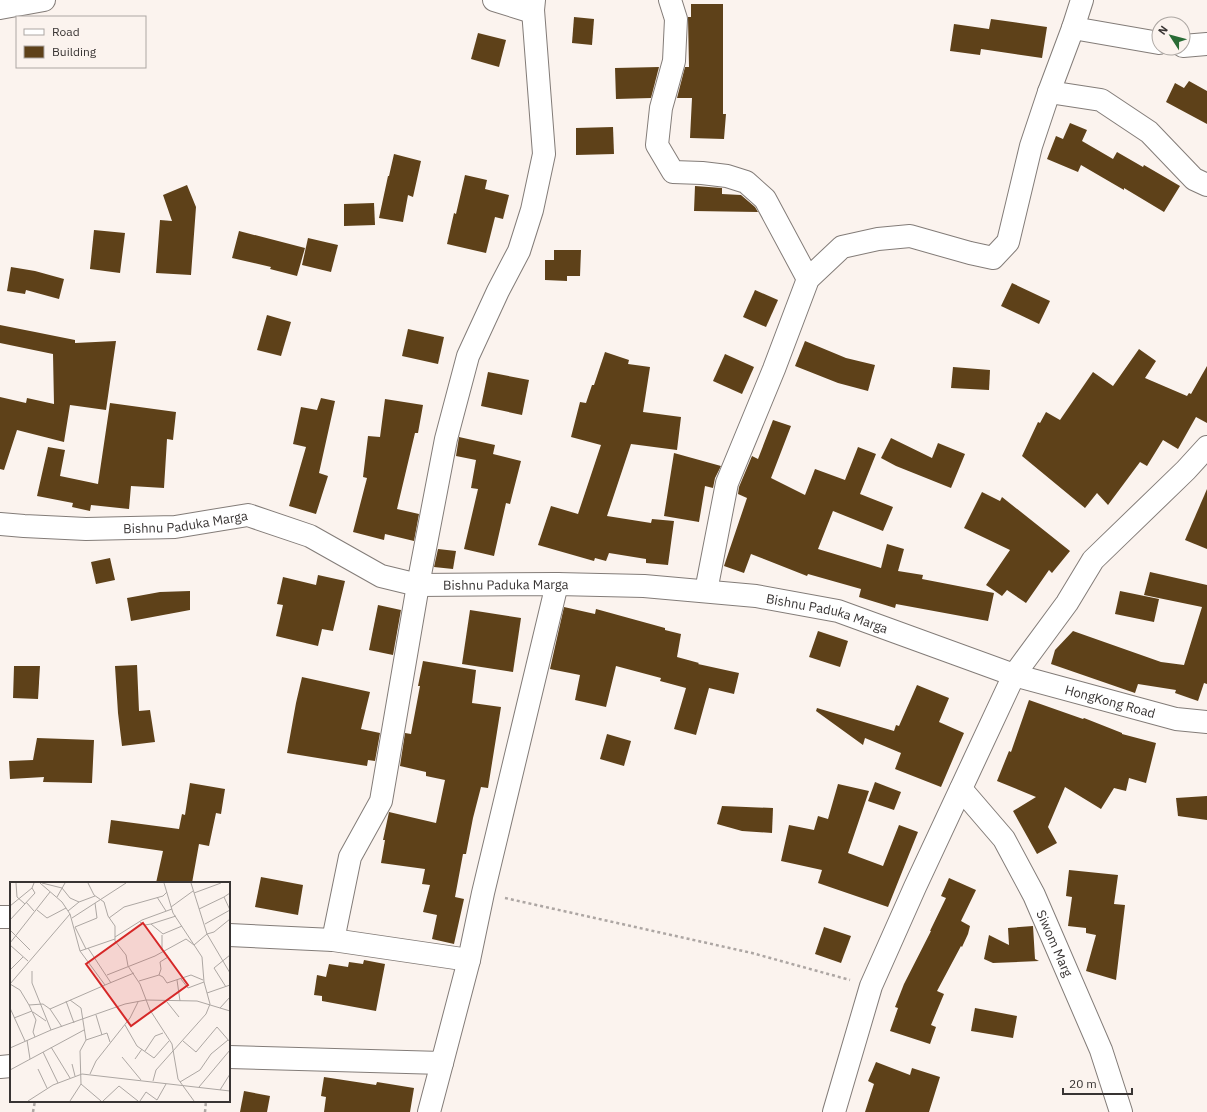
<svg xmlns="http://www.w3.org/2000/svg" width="1207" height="1112" font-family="'IBM Plex Sans',sans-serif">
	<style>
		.building { fill: #5e4119 }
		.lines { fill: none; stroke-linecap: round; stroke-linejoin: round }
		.street-casing { stroke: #837c78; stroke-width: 24 }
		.path { stroke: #ada6a3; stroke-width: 2.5; stroke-dasharray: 3 3; stroke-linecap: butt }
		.street { stroke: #fff; stroke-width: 22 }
		.labels { text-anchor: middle; stroke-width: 4; stroke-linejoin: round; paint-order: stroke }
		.street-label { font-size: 13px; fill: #383433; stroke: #fbf3ee }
		.inset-road { fill: none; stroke: #ada7a3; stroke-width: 1 }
		.view { fill: #d62828; fill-opacity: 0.15; stroke: #d62828; stroke-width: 2 }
		.inset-edge { fill: none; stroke: #383433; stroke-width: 2 }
	</style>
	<rect width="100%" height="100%" fill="#fbf3ee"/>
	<g class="building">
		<polygon points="691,4 723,4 723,114 726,114 724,139 690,138 692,98 677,98 685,67 689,67 688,17 691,17"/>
		<polygon points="574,17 594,19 592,45 572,43"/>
		<polygon points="991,19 1047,27 1042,58 981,49 980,55 950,51 954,24 989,29"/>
		<polygon points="478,33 506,40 499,67 471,59"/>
		<polygon points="659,67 651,98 616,99 615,68"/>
		<polygon points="1189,81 1207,91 1207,124 1166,102 1175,83 1184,88"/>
		<polygon points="1070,123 1087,130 1082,141 1113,159 1117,152 1143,167 1144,165 1180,186 1164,212 1124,188 1124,190 1081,165 1078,172 1047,159 1056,136 1063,139"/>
		<polygon points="613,127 614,154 576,155 576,128"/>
		<polygon points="394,154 421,161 413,197 408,195 403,222 379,218 388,176 389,176"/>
		<polygon points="465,175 487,180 485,189 509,195 503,219 495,217 486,253 447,244 454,213 456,214"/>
		<polygon points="187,185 196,207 191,275 156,273 160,220 172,221 163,195"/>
		<polygon points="695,186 722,188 722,194 741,195 755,207 758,212 694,211"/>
		<polygon points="374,203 375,225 344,226 344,204"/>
		<polygon points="94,230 125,233 120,273 90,269"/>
		<polygon points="239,231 305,248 297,276 270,269 271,267 232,258"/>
		<polygon points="308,238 338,245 331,272 302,265"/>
		<polygon points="554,250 581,250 580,276 567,276 567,281 545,280 545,260 554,260"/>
		<polygon points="11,267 35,271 64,279 59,299 26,290 25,294 7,291"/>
		<polygon points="1012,283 1050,301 1039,324 1001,306"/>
		<polygon points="755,290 778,300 766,327 743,317"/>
		<polygon points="267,315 291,322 281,356 257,350"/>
		<polygon points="0,325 75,340 75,343 116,341 106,410 70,405 64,442 17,430 4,470 0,469 0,397 26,403 27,398 54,404 53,354 0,343"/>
		<polygon points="408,329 444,337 438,364 402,356"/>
		<polygon points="805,341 846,358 875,365 868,391 838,383 795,366"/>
		<polygon points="1139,349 1156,361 1145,378 1187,396 1189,393 1191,394 1207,366 1207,423 1196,417 1178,449 1163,440 1147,466 1140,462 1108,505 1097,493 1085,508 1022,456 1038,422 1040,423 1046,412 1060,420 1093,372 1113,386"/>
		<polygon points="605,352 629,360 628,364 650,367 643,412 681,417 677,450 631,444 607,516 651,523 652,519 674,521 668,565 646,563 646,559 609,553 606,561 595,558 594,561 538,545 551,506 578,514 601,445 571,437 580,402 586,403 592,385 594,385"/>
		<polygon points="725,354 754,367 742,394 713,381"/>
		<polygon points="953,367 990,370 989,390 951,388"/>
		<polygon points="488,372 529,380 522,415 481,406"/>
		<polygon points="321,398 335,401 319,473 328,476 316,514 289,506 306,447 293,444 301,407 317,410"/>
		<polygon points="385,399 423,405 418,433 415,433 397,509 419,514 414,541 385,534 384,540 353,532 367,478 363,477 368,436 380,437"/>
		<polygon points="110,403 176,412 173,440 167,439 164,488 131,486 129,509 91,505 90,511 72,507 73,503 37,496 48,447 65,450 60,476 98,484"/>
		<polygon points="773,420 791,426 771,478 805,495 815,469 845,480 858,447 876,454 860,494 893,507 883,531 833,511 818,549 881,568 887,544 904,549 898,571 923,575 922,579 994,593 988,621 896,604 895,608 859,597 861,589 808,574 807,576 751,554 744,573 724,566 747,498 738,494 739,487 752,456 758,459"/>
		<polygon points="459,437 495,445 493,454 521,461 510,504 506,503 494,556 464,549 478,489 471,488 476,460 456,456"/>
		<polygon points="891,438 932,458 938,443 965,454 951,488 896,466 881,458"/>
		<polygon points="674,453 721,466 715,478 713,488 705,486 699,522 664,516"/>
		<polygon points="1207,489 1207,549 1185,540"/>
		<polygon points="982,492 1000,501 1002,497 1070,551 1052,573 1049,570 1026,603 1007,590 1002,596 986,585 1010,550 964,528"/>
		<polygon points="438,549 456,551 453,569 434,567"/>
		<polygon points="110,558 115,580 96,584 91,562"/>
		<polygon points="1150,572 1207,585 1207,684 1204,683 1198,701 1175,693 1176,690 1138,684 1135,693 1051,664 1055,650 1073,631 1161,662 1184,665 1202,607 1144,595"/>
		<polygon points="318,575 345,581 333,631 322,629 318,646 276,636 283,605 277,604 283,577 316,585"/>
		<polygon points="190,591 190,610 131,621 127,598 160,592"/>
		<polygon points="1120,591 1159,599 1154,622 1115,614"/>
		<polygon points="378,605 401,610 393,655 369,650"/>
		<polygon points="564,607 595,614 596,609 665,628 665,630 681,634 677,657 699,663 698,664 739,673 734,694 709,688 696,735 674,729 686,688 660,681 661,678 616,666 606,707 575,700 580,675 550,669"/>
		<polygon points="470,610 521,618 513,672 462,664"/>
		<polygon points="818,631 848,641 840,667 809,657"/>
		<polygon points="423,661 476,670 472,703 501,707 488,788 481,787 473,818 466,854 463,854 455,897 464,899 454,944 432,939 437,915 423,912 430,885 422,884 425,869 381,863 385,840 383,840 389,812 436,823 445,780 426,776 426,772 400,766 405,733 411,734 420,686 418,686"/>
		<polygon points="137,665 139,711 150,710 155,742 122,746 118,713 115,666"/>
		<polygon points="14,666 40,666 38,699 13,698"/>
		<polygon points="302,677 370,692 361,729 380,733 375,761 368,760 367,766 287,753 296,703"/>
		<polygon points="917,685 949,698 939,722 964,733 941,787 895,769 901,753 865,738 863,745 816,711 817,708 894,731 896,725 899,726"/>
		<polygon points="1029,700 1083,719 1084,718 1122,733 1122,734 1156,743 1146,783 1129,778 1126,791 1114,788 1101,809 1065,787 1048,827 1057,843 1037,854 1013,811 1036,797 997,781 1009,751 1011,752"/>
		<polygon points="607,734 631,741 624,766 600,759"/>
		<polygon points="37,738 94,740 92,783 43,782 44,777 10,779 9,761 33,760"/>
		<polygon points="875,782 901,792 894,810 868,801"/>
		<polygon points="190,783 225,789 221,814 216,813 209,846 199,844 192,883 156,883 163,851 108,843 111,820 179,829 182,814 185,815"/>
		<polygon points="838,784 869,791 848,853 883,866 899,825 918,832 888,907 818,883 822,870 781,861 789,825 814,830 818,816 828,819"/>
		<polygon points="1207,796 1207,820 1178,816 1176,798"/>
		<polygon points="722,806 773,808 772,833 742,831 717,824"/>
		<polygon points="1069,870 1118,875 1114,904 1125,905 1116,980 1086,971 1096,935 1086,933 1086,928 1068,926 1072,897 1066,896"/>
		<polygon points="261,877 303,885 298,915 255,907"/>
		<polygon points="949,878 976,890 961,921 970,926 968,934 962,947 961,946 937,991 944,994 931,1025 936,1027 930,1044 890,1031 898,1008 895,1007 904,984 931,931 930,931 946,898 941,896"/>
		<polygon points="1033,926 1035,959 1039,961 993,963 984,959 989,935 1009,945 1008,928"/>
		<polygon points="824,927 851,936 841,963 815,954"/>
		<polygon points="364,960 385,964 376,1011 322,1001 322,996 314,995 317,975 326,977 329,964 348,967 349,962 363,964"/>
		<polygon points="975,1008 1017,1016 1013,1038 971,1031"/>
		<polygon points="876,1062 910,1075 912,1068 940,1077 929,1112 865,1112 874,1084 868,1081"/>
		<polygon points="324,1077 376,1085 377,1082 414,1088 410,1112 324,1112 326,1097 321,1096"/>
		<polygon points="244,1091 270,1096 267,1112 240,1112"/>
	</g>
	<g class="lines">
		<g class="street-casing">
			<g id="street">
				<polyline points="494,0 526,10 533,10"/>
				<polyline points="670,0 676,19 674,61 661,108 657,145 673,172 702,173 727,176 746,182 765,199 808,279"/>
				<polyline points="0,8 44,0"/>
				<polyline points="1073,28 1159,43"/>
				<polyline points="1183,46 1207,44"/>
				<polyline points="1049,92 1101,100 1149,132 1194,179 1207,185"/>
				<path id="s1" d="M 0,524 L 24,526 L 86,529 L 175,527 L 248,515 L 310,536 L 381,576 L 418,585 L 557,584 L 644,586 L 756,596 L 838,611 L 1014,675 L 1176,719 L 1207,722"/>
				<polyline points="706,591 727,483 774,369 808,279 842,247 878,239 910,236 970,253 993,258 1008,242 1031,146 1049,92 1073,28 1082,0"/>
				<path id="s2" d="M 961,789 L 1004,839 L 1034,895 L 1101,1050 L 1121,1112"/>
				<polyline points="0,917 11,917"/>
				<polyline points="229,935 333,940 469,960"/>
				<polyline points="333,940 350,857 381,801 418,585 446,439 468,356 498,291 519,251 532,210 544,154 533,10 534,0"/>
				<polyline points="229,1057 442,1063 469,960 483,893 557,584"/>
				<polyline points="0,1067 11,1066"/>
				<polyline points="429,1112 442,1063"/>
				<polyline points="834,1112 871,986 915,887 1014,675 1067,603 1093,560 1186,470 1207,447"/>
			</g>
		</g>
		<g class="path">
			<polyline points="505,898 752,953 850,980"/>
			<polyline points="33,1112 35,1101"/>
			<polyline points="205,1112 206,1101"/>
		</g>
		<use href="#street" class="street"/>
	</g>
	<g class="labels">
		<g class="street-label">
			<text dy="5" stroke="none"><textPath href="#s1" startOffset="186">Bishnu Paduka Marga</textPath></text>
			<text dy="5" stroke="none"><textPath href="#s1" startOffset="522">Bishnu Paduka Marga</textPath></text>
			<text dy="5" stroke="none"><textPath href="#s1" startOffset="846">Bishnu Paduka Marga</textPath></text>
			<text dy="5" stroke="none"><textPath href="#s1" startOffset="1143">HongKong Road</textPath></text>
			<text dy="5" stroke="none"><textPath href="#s2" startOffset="182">Siwom Marg</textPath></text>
		</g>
	</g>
	<g transform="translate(10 882)">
		<rect width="220" height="220" fill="#fbf3ee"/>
		<path class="inset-road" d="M 6,1 L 7,15 L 15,22M 32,1 L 52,6 L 60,16 L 69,20M 78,1 L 84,13 L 94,20 L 98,34 L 105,44 L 105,59 L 116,73 L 118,84 L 130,102 L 140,128 L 162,162 L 168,197 L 184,219M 184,11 L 211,1M 220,11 L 214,15 L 220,28M 47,15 L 55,1M 147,15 L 156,29M 16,20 L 24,29M 0,24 L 22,6 L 24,1M 161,25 L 183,9M 189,27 L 214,15M 27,28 L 37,36 L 56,26M 58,29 L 69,20 L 85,14M 60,32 L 70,69 L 95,103 L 124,91M 62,36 L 116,1M 99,36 L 114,25 L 153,14 L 157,10M 220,37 L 204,50 L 197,52 L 220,91M 0,38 L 25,11 L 22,6M 130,40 L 135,43 L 141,42 L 153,52 L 172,44M 141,42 L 166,34M 195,42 L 220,28M 0,48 L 20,68M 105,55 L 132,38 L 162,27M 0,61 L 40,10M 0,63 L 18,79M 78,66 L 101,101M 76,67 L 65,45 L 87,36 L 85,21M 152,68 L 152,53M 70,69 L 105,57M 0,88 L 13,75M 22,89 L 22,101 L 41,148M 97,93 L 145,74 L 176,57 L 184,63 L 197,52 L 181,1M 149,93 L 151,87 L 150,80 L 158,75 L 153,68M 171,97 L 178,106 L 194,100M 167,98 L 170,119M 129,99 L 149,93 L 153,95 L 157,101 L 181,93 L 193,98M 0,102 L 60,32 L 52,20 L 30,1M 0,102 L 10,108 L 19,123 L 33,122 L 40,127 L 52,145M 216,105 L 204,86 L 220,73M 197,111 L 220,103M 56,119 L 64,141M 157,120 L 169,135M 19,123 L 26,138 L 23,150 L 25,155M 0,126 L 15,159M 210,126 L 220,115M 40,127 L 95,103M 23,130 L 36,139M 86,133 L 92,153M 4,136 L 22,129M 115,143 L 127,164 L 144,176 L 159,159M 17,158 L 20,177M 76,158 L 97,151 L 100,160M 173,159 L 186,170 L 207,145 L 220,160M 41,165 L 60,196M 0,166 L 41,148 L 115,122 L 136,118 L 187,119 L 220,129M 135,169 L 145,154 L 153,151M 33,170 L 48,201M 112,175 L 131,198M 125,177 L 132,167M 62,182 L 65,194M 28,187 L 37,206M 0,188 L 74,148M 80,192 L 86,179 L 120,136 L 128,120M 143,199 L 146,188 L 196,132 L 200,122 L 194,100 L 192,75 L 163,31 L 154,1M 170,200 L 190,188 L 201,172 L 218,158M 71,202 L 91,219M 189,205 L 220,168M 210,208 L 220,192M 18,219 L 43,203 L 72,192 L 220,209M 60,219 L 71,202 L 70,169 L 76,158 L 71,126 L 60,118M 93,219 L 109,204 L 128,219M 130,219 L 136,210 L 147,218 L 156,202"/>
		<path class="view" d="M 133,41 L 178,103 L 121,144 L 76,82 Z"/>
		<rect width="220" height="220" class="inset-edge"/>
	</g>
	<rect x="16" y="16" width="130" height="52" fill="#fbf3ee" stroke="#ada7a3"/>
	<rect x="24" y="29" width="20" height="6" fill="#ffffff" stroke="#ada7a3"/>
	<text x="52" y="36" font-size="12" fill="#383433">Road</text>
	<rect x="24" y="46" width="20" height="12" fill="#5e4119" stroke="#ada7a3"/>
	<text x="52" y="56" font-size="12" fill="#383433">Building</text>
	<g transform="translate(1171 36) rotate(306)"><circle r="19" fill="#fbf3ee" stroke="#ada7a3"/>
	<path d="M0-3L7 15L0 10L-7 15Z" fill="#296b35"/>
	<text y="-6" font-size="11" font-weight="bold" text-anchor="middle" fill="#383433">N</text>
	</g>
	<path d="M1063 1088v6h69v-6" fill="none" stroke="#383433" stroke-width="2"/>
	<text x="1069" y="1088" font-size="12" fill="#383433" stroke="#fbf3ee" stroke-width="3" paint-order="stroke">20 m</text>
</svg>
